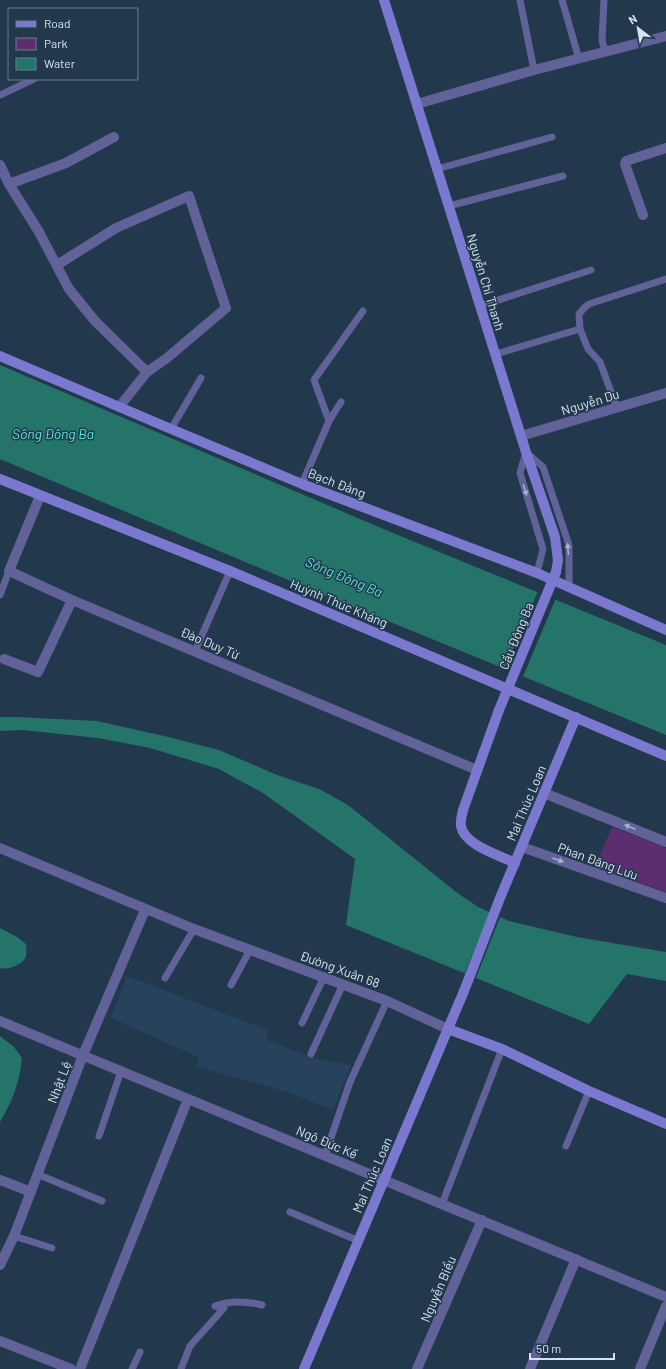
<svg xmlns="http://www.w3.org/2000/svg" width="666" height="1369" font-family="Barlow,sans-serif">
	<style>
		.built { fill: #27425d }
		.green { fill: #5c2e70 }
		.water { fill: #25746a }
		.pier { fill: #22384d }
		.lines { fill: none; stroke-linecap: round; stroke-linejoin: round }
		.lane { stroke: #616298; stroke-width: 7 }
		.street { stroke: #616298; stroke-width: 10 }
		.secondary { stroke: #7a79cf; stroke-width: 10 }
		.secondary-bridge { stroke: #7a79cf; stroke-width: 10 }
		.oneway { fill: #a7afcd }
		.labels { text-anchor: middle; stroke-width: 3; stroke-linejoin: round; paint-order: stroke }
		.street-label { font-size: 13px; fill: #d5e3f0; stroke: #22384d }
		.water-label { font-size: 14px; font-style: italic; fill: #54e7d5; stroke: #22384d }
	</style>
	<rect width="100%" height="100%" fill="#22384d"/>
	<polygon class="built" points="127,976 267,1030 267,1040 314,1058 351,1065 333,1110 288,1092 197,1067 198,1057 111,1018"/>
	<polygon class="green" points="612,827 666,848 666,892 595,867"/>
	<g class="water">
		<polygon points="0,365 381,528 666,645 666,735 317,592 0,459"/>
		<polygon points="1,717 17,717 97,721 164,736 219,750 277,775 319,789 348,805 456,892 478,907 509,921 577,937 666,952 666,981 627,974 589,1024 346,925 355,859 263,793 219,769 150,748 98,738 23,730 0,731 0,718"/>
		<path d="M 0,928 L 17,937 L 26,944 C 26,949 28,955 24,960 C 19,966 7,970 0,968 Z"/>
		<path d="M 0,1036 L 14,1047 L 22,1058 C 19,1085 13,1099 0,1122 Z"/>
	</g>
	<g class="pier">
		<polygon points="538,591 556,598 522,679 504,671"/>
		<polygon points="491,910 501,915 475,980 464,975"/>
	</g>
	<g class="lines">
		<g class="lane">
			<polyline points="520,0 534,70"/>
			<polyline points="562,0 579,59"/>
			<polyline points="604,0 602,40 605,52"/>
			<polyline points="0,95 34,79"/>
			<polyline points="437,169 552,137"/>
			<polyline points="449,206 563,176"/>
			<polyline points="480,306 591,270"/>
			<polyline points="496,354 580,329"/>
			<polyline points="617,408 600,362 588,349 580,329 579,314 584,308 589,304 666,279"/>
			<polyline points="329,421 314,380 363,311"/>
			<polyline points="171,429 201,378"/>
			<polyline points="302,484 329,421 341,402"/>
			<polyline points="537,573 543,549 520,473 526,452 543,467 569,545 569,587"/>
			<polyline points="0,595 9,571"/>
			<polyline points="195,651 230,571"/>
			<polyline points="165,978 194,929"/>
			<polyline points="231,985 250,950"/>
			<polyline points="302,1023 324,977"/>
			<polyline points="311,1054 343,984"/>
			<polyline points="99,1136 121,1071"/>
			<polyline points="566,1146 589,1091"/>
			<polyline points="325,1155 350,1082 387,1001"/>
			<polyline points="37,1174 102,1201"/>
			<polyline points="442,1204 502,1049"/>
			<polyline points="290,1212 359,1241"/>
			<polyline points="14,1236 52,1248"/>
			<polyline points="132,1369 140,1352"/>
			<path d="M 181,1369 L 190,1346 L 224,1308 L 215,1306 C 231,1300 246,1301 262,1305"/>
		</g>
		<g class="street">
			<polyline points="417,104 534,70 666,36"/>
			<polyline points="0,165 9,184 39,232 69,289 95,321 147,372"/>
			<polyline points="9,184 66,163 114,137"/>
			<polyline points="643,215 625,164 626,161 666,148"/>
			<polyline points="57,265 116,228 189,196 226,308 167,358 147,372 119,407"/>
			<polyline points="521,436 666,393"/>
			<polyline points="40,496 9,571 72,600 477,770"/>
			<polyline points="4,659 38,672 72,600"/>
			<polyline points="544,793 666,842"/>
			<polyline points="522,847 666,898"/>
			<polyline points="0,848 194,929 387,1001 448,1029"/>
			<polyline points="0,1021 666,1297"/>
			<polyline points="0,1180 31,1192"/>
			<polyline points="0,1265 14,1236 83,1055 145,910"/>
			<polyline points="0,1341 71,1369"/>
			<polyline points="80,1369 188,1099"/>
			<polyline points="417,1369 482,1220"/>
			<polyline points="530,1369 576,1259"/>
			<polyline points="640,1369 666,1306"/>
		</g>
		<g class="secondary">
			<polyline points="384,0 526,452 555,537 558,560 556,572"/>
			<polyline points="0,356 171,429 302,484 537,573 666,630"/>
			<polyline points="0,479 230,571 666,756"/>
			<path d="M 499,710 L 463,810 C 462,815 460,821 461,826 C 464,845 499,855 515,863"/>
			<polyline points="448,1029 502,1049 589,1091 666,1124"/>
			<polyline points="304,1369 464,991 500,898 576,717"/>
		</g>
		<polyline class="secondary-bridge" points="499,710 556,572"/>
	</g>
	<defs><path id="oneway-solid" d="M-6-.8H1V-3.2L6.5 0L1 3.2V.8H-6Z"/></defs>
	<g class="oneway">
		<use href="#oneway-solid" transform="translate(525 490) rotate(73)"/>
		<use href="#oneway-solid" transform="translate(568 549) rotate(-94)"/>
		<use href="#oneway-solid" transform="translate(630 827) rotate(-158)"/>
		<use href="#oneway-solid" transform="translate(558 860) rotate(20)"/>
	</g>
	<g class="labels">
		<g class="street-label">
			<text transform="translate(486 282) rotate(73)" y="5">Nguyễn Chí Thanh</text>
			<text transform="translate(590 402) rotate(-17)" y="5">Nguyễn Du</text>
			<text transform="translate(337 483) rotate(21)" y="5">Bạch Đằng</text>
			<text transform="translate(339 603) rotate(23)" y="5">Huỳnh Thúc Kháng</text>
			<text transform="translate(516 636) rotate(-68)" y="5">Cầu Đông Ba</text>
			<text transform="translate(210 643) rotate(23)" y="5">Đào Duy Từ</text>
			<text transform="translate(526 803) rotate(-67)" y="5">Mai Thúc Loan</text>
			<text transform="translate(598 861) rotate(20)" y="5">Phan Đăng Lưu</text>
			<text transform="translate(340 969) rotate(20)" y="5">Đường Xuân 68</text>
			<text transform="translate(59 1082) rotate(-69)" y="5">Nhật Lệ</text>
			<text transform="translate(327 1142) rotate(23)" y="5">Ngô Đức Kế</text>
			<text transform="translate(372 1175) rotate(-67)" y="5">Mai Thúc Loan</text>
			<text transform="translate(438 1289) rotate(-67)" y="5">Nguyễn Biểu</text>
		</g>
		<g class="water-label">
			<text x="53" y="439">Sông Đông Ba</text>
			<text transform="translate(344 577) rotate(23)" y="5">Sông Đông Ba</text>
		</g>
	</g>
	<rect x="8" y="8" width="130" height="72" fill="#22384d" stroke="#6a7c8e"/>
	<rect x="16" y="21" width="20" height="6" fill="#7a79cf" stroke="#6a7c8e"/>
	<text x="44" y="28" font-size="12" fill="#d5e3f0">Road</text>
	<rect x="16" y="38" width="20" height="12" fill="#5c2e70" stroke="#6a7c8e"/>
	<text x="44" y="48" font-size="12" fill="#d5e3f0">Park</text>
	<rect x="16" y="58" width="20" height="12" fill="#25746a" stroke="#6a7c8e"/>
	<text x="44" y="68" font-size="12" fill="#d5e3f0">Water</text>
	<g transform="translate(638 28) rotate(329)" stroke="#22384d" stroke-width="3" paint-order="stroke">
	<path d="M0-3L7 15L0 10L-7 15Z" fill="#d5e3f0"/>
	<text y="-6" font-size="11" font-weight="bold" text-anchor="middle" fill="#d5e3f0">N</text>
	</g>
	<path d="M530 1353v6h84v-6" fill="none" stroke="#d5e3f0" stroke-width="2"/>
	<text x="536" y="1353" font-size="12" fill="#d5e3f0" stroke="#22384d" stroke-width="3" paint-order="stroke">50 m</text>
</svg>
